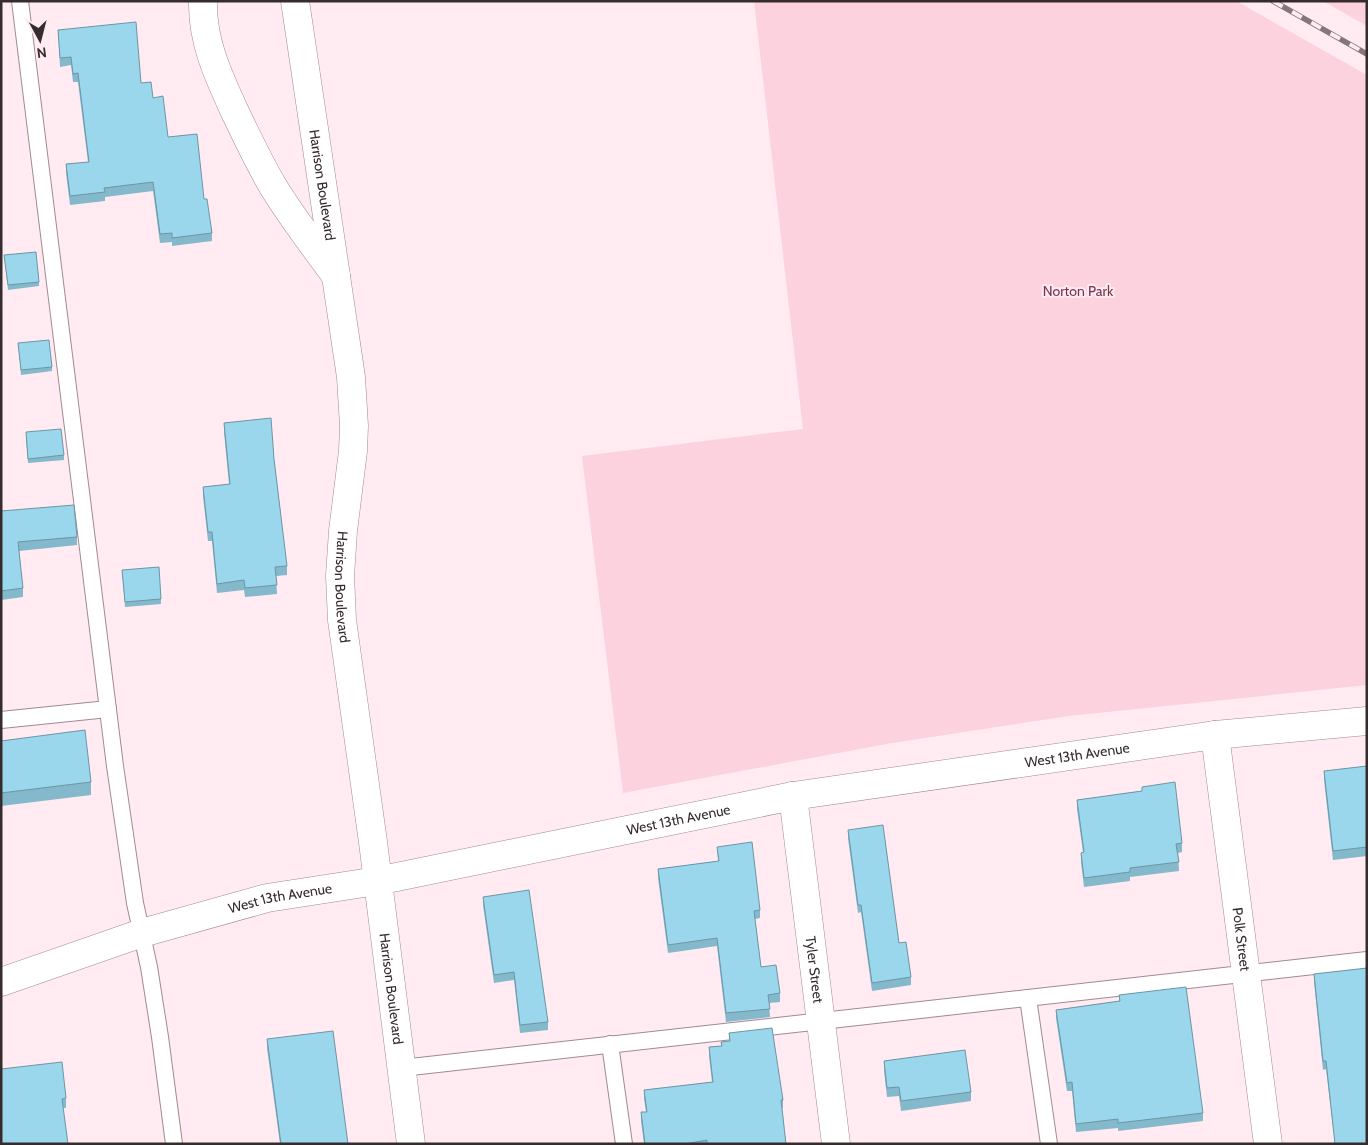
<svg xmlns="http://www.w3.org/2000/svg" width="1368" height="1145" font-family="Cabin,sans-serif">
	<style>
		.green { fill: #fcd2de }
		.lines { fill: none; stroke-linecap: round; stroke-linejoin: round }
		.service-casing { stroke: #a18a91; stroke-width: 18 }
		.minor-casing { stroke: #a18a91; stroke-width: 29 }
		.tertiary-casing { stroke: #a18a91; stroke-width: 29 }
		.service { stroke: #fff; stroke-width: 16 }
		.minor { stroke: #fff; stroke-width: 28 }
		.tertiary { stroke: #fff; stroke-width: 28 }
		.rail-casing { stroke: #84777a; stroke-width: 5.5 }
		.rail { stroke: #ffebf1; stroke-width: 4; stroke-dasharray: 11; stroke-linecap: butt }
		.wall { fill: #84b8cb }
		.building { fill: #9ad6ec; stroke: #6c96a5 }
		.labels { text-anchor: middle; stroke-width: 4; stroke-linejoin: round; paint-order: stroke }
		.street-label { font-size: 14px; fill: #352c2e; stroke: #ffebf1 }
		.park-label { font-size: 14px; fill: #77344d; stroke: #ffebf1 }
	</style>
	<rect width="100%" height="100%" fill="#ffebf1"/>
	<g class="green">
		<polygon points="754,1 1236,1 1367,75 1367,685 1069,716 892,743 623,793 582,456 803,429"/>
		<polygon points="1323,1 1367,1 1367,26"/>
	</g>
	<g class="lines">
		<g class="service-casing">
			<g id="service">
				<polyline points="20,1 115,766 135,903 149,967 160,1037 174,1144"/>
				<polyline points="1,720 108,709"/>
				<polyline points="1028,998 1049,1144"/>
				<polyline points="610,1044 624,1144"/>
				<polyline points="402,1068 1367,960"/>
			</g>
		</g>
		<g class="minor-casing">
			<g id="minor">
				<path d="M 203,1 C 202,41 218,75 234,110 C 247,137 259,163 274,188 C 293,219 315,247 336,276"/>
				<path id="s1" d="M 1215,735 L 1268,1144"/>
				<path id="s2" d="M 793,796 L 836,1144"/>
				<path id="s3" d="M 1,982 L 142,933 L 267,898 L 377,881 L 793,796 L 1215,735 L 1367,721"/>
			</g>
		</g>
		<g class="tertiary-casing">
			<g id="tertiary">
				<path id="s4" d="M 295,1 L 351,377 L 354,426 L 353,451 L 343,531 L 340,576 L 342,620 L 373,842 L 411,1144"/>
			</g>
		</g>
		<use href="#service" class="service"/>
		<use href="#minor" class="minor"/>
		<use href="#tertiary" class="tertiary"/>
		<g class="rail-casing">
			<polyline id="rail" points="1273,1 1367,54"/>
		</g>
		<use href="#rail" class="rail"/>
	</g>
	<g class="wall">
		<polygon points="1,1 2,12 2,20 1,21"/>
		<polygon points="58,30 141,83 153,98 168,137 204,199 212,233 212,241 172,246 172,242 160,243 153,191 105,197 105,201 70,205 66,173 66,164 88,162 78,82 73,82 71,65 60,67"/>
		<polygon points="4,255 39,282 39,286 8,290"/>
		<polygon points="18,343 52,367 52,371 21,375"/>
		<polygon points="224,423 274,459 287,566 287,575 276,576 277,594 245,597 244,590 217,593 212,541 208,541 203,496 203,487 229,484 224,432"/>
		<polygon points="26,437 64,455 64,460 28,463"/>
		<polygon points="1,511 77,537 77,545 19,551 23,588 23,597 1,600"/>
		<polygon points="122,570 161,599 161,604 125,607"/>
		<polygon points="1,741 91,782 91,795 1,806"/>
		<polygon points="1367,766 1367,856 1333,860 1324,780 1324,771"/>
		<polygon points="1142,787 1182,843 1182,852 1178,853 1179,871 1130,877 1130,881 1084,887 1081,862 1081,853 1083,852 1077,809 1077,800 1142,791"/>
		<polygon points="848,830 899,943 911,977 911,985 872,991 861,912 858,913 848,838"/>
		<polygon points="717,847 760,910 760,918 755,919 761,967 780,993 780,1002 769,1003 770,1017 726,1022 717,946 668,953 658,878 658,869 718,861"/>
		<polygon points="483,897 548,1022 548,1030 520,1033 514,980 494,983 483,905"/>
		<polygon points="1314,974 1367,1144 1335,1144 1326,1069 1323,1070 1314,982"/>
		<polygon points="1119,995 1203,1113 1203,1121 1118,1131 1118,1128 1076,1132 1072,1091 1067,1091 1056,1018 1056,1010 1119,1001"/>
		<polygon points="729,1033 783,1100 783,1108 782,1108 786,1144 644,1144 641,1121 641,1112 646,1112 644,1099 644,1090 712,1082 709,1056 709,1047 721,1046 721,1042 729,1041"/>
		<polygon points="267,1039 348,1144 280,1144 267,1048"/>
		<polygon points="884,1061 971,1092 971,1101 901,1111 899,1096 887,1097 884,1071"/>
		<polygon points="1,1069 66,1098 66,1108 64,1108"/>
	</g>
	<g class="building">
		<polygon points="136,22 141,83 151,82 153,98 163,96 168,137 197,134 204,199 207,199 212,233 172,238 172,233 160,234 153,182 104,188 105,192 70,196 66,164 89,162 78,73 73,74 71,57 60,58 58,30"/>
		<polygon points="36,252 39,282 8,285 4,255"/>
		<polygon points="49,340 52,367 21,370 18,343"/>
		<polygon points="271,418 274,459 287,566 275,567 277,585 245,588 244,580 217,584 212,532 208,532 203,487 230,484 224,423"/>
		<polygon points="61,429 64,455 28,459 26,432"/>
		<polygon points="74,505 77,537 18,542 23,588 1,591 1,511"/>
		<polygon points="159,567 161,599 125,602 122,570"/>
		<polygon points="85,730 91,782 1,793 1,741"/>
		<polygon points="1367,766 1367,847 1333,851 1324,771"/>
		<polygon points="1175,782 1182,843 1176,844 1179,862 1130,868 1130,872 1084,878 1081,853 1084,852 1077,800 1142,791 1142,787"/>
		<polygon points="883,825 899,943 906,942 911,977 872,983 861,905 858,905 848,830"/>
		<polygon points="752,842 760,910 754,911 761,967 776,965 780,993 768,995 770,1009 726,1013 717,938 668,945 658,869 719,861 717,847"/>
		<polygon points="529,890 548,1022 520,1025 514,972 494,975 483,897"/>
		<polygon points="1367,968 1367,1144 1335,1144 1326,1061 1323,1061 1314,974"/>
		<polygon points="1186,987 1203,1113 1118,1123 1118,1119 1076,1124 1072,1082 1067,1083 1056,1010 1120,1001 1119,995"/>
		<polygon points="772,1028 783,1100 781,1100 786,1144 707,1144 707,1140 685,1144 645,1144 641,1112 647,1112 644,1090 713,1082 709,1047 722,1046 721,1042 730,1041 729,1033"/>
		<polygon points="333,1031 348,1144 281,1144 267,1039"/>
		<polygon points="965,1050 971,1092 901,1101 899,1087 887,1088 884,1061"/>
		<polygon points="62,1062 66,1098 62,1099 68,1144 1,1144 1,1069"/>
	</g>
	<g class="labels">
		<g class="street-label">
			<text dy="5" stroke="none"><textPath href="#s4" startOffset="186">Harrison Boulevard</textPath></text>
			<text dy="5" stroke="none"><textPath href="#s4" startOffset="591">Harrison Boulevard</textPath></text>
			<text dy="5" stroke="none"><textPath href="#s3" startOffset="1102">West 13th Avenue</textPath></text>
			<text dy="5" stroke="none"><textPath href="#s3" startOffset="698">West 13th Avenue</textPath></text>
			<text dy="5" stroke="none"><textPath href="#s3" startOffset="292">West 13th Avenue</textPath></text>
			<text dy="5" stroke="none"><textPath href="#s1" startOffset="206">Polk Street</textPath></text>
			<text dy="5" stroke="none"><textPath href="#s2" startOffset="175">Tyler Street</textPath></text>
			<text dy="5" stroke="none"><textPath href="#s4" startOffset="996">Harrison Boulevard</textPath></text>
		</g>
		<g class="park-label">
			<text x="1078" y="296">Norton Park</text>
		</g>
	</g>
	<rect width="1368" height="1145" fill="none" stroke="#352c2e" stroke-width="5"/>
	<g transform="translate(40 40) rotate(173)" stroke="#ffebf1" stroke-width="4" paint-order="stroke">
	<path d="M0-4L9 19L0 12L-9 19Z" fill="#352c2e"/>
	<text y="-8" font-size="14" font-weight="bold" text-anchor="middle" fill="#352c2e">N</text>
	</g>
</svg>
